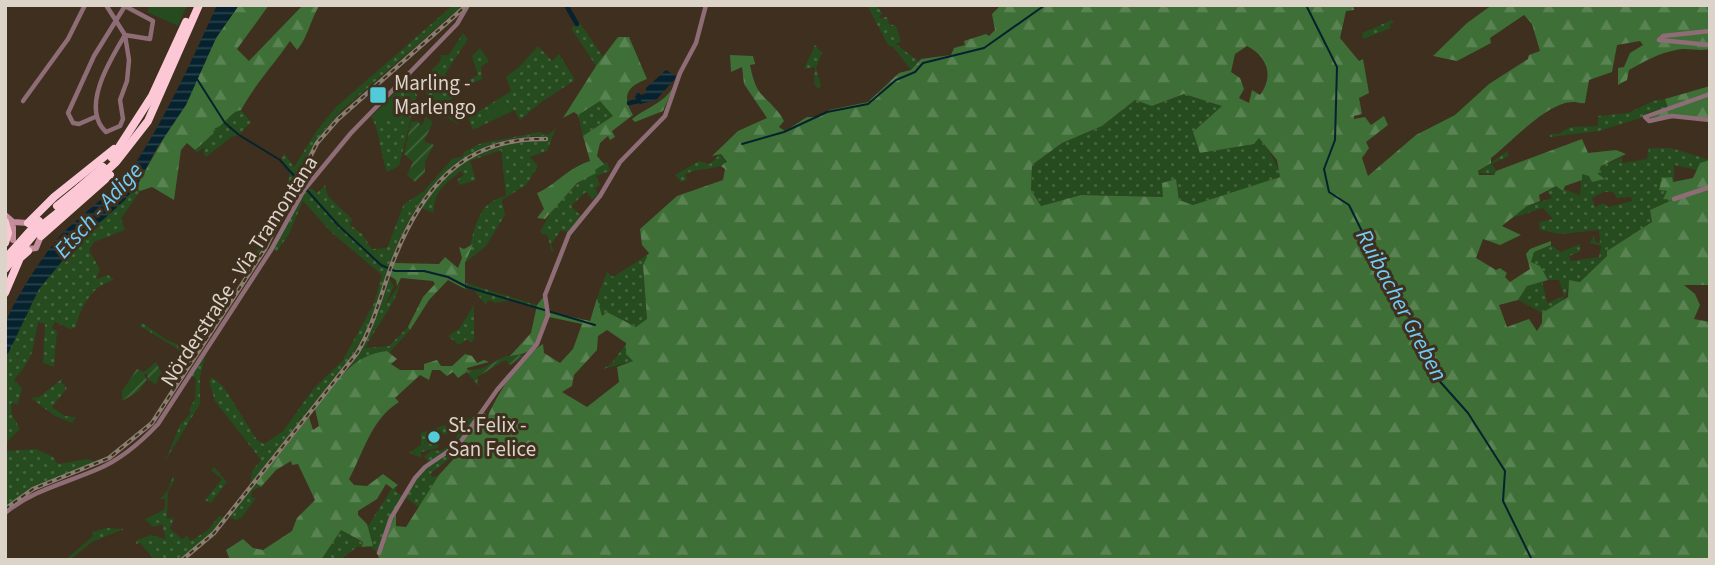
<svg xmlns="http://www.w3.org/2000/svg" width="1715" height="565" font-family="'Source Sans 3',sans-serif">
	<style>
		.grass { fill: url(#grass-dots); fill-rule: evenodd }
		.forest { fill: url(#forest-firs); fill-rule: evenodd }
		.garden { fill: url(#garden-furrows) }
		.pitch { fill: #254b1e }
		.water { fill: url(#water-rules) }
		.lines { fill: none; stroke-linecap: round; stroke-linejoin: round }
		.stream { stroke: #06222e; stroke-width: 2 }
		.canal { stroke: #06222e; stroke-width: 4.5 }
		.street { stroke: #8f6d76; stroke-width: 4.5 }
		.secondary { stroke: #c48d9c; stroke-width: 6 }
		.highway { stroke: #fcc8d6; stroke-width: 8 }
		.rail-casing { stroke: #8a7e71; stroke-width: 4.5 }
		.rail { stroke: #3e2f1f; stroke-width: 2; stroke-dasharray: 5; stroke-linecap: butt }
		.highway-bridge { stroke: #fcc8d6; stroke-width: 8 }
		.poi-dot { fill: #52cbd8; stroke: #3e2f1f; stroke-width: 2.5 }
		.labels { text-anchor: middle; stroke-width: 6; stroke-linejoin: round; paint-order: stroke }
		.poi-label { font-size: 21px; fill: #dcd3c9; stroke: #3e2f1f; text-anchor: start }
		.street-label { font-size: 21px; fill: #dcd3c9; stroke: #3e2f1f }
		.water-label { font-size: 23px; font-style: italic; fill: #72ccf7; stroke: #3e2f1f }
	</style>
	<defs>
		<pattern id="grass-dots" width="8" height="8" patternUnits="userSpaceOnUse" patternTransform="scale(1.75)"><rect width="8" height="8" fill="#254b1e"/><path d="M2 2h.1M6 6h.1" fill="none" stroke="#44643d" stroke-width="1.8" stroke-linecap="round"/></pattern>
		<pattern id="forest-firs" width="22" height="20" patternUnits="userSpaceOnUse" patternTransform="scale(1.75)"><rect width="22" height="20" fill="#3e6f36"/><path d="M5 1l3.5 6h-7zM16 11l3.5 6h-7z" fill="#598352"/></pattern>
		<pattern id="garden-furrows" width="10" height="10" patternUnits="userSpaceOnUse" patternTransform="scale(1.75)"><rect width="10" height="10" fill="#254b1e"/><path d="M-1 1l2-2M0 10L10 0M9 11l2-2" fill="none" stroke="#44643d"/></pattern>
		<pattern id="water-rules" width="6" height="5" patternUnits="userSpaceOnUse" patternTransform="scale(1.75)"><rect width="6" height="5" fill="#06222e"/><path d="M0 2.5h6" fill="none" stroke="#2a414b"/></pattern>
	</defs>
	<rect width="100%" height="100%" fill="#3e2f1f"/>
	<g class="grass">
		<polygon points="453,5 463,5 341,111 323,132 306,158 269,237 247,272 287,186 290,172 281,161 284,153 294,167 317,130 336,107"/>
		<polygon points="867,5 876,5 882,13 879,18 887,17 889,24 896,26 901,41 896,44 918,61 911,70 893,47 888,45"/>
		<polygon points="1392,20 1394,22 1389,25 1391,28 1363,39 1362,33"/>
		<polygon points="580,23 603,57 596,66 571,28"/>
		<polygon points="463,33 468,39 445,74 457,93 443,108 459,125 437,111 442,107 416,84 440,62 441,55 449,55"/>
		<polygon points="815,45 822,53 816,68 821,86 819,89 814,84 815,67 804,69"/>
		<polygon points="538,46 552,61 559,54 575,80 540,103 520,120 514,110 473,130 468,118 511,91 506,77 521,65"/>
		<polygon points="480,48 489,61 481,67 482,79 471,84 469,80 478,75 472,56"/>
		<path d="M 409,85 L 417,95 L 399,166 L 387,172 C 381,157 379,127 371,117 L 399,89 L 404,90 Z"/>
		<path d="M 1184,94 C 1196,98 1211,100 1222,105 C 1246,118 1275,152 1281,177 L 1193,205 L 1179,200 L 1176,179 L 1163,197 L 1081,195 L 1041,206 L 1031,190 L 1032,165 L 1062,143 L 1102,126 L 1135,100 L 1153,106 Z"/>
		<polygon points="1665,99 1669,108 1647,113 1644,117 1599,131 1550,137 1550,134 1558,134 1570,127 1598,126 1598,116 1628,113 1653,101"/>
		<polygon points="601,101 613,116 583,136 578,115 587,106"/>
		<polygon points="241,110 251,122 238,136 234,135 206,157 203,153 205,146 197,153 195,150 214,133 211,129 235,111"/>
		<path d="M 556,128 L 547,151 L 530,157 L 538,166 L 526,185 L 502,200 L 505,215 L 486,246 L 465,263 C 475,237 473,202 506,196 L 501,150 L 470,161 L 476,180 L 460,185 L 457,180 L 464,175 L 461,171 C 445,184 433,192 434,213 L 421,208 C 452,163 489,141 545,141 L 546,136 C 468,134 420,186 393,255 C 381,287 375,320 356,349 C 327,397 286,440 250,484 L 252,471 L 261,460 L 215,401 L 209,381 L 212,377 L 223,386 L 257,440 L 264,444 L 283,431 L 314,388 L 343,360 L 374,303 L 382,275 L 331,232 L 303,201 L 289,234 L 277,251 L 272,250 L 305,192 L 311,188 L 317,193 L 325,185 L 328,196 L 352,219 L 350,225 L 362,234 L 372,249 L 387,248 L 404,204 L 424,191 L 452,159 L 463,156 L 464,152 L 479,144 L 539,132 L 548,135 Z"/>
		<path d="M 1649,148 L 1671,148 L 1710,160 L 1700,163 L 1697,170 L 1674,165 L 1674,181 L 1659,190 L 1668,191 L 1664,197 L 1674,199 L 1650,210 L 1652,222 L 1607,251 L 1607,256 L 1580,282 L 1569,280 C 1567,301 1560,304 1542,313 L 1518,300 L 1527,286 L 1542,280 L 1547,303 L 1564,296 L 1559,280 L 1548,280 L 1531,262 L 1534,252 L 1551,245 L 1561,252 L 1580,244 L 1580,252 L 1569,256 L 1571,261 L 1599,257 L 1601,246 L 1590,243 L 1594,235 L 1596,242 L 1600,243 L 1599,230 L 1560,234 L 1540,230 L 1539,222 L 1553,219 L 1543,208 L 1512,218 L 1527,206 L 1552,198 L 1547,191 L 1556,186 L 1580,195 L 1582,173 L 1604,179 L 1598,174 L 1601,166 L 1622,157 L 1622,163 L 1647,159 ZM 1604,192 L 1613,192 L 1617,198 L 1631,197 L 1632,201 L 1608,207 L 1603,203 L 1595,207 L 1592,198 Z"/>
		<polygon points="1507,151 1509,156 1492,164 1496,171 1494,174 1477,173"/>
		<path d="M 720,154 L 727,163 C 712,171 701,167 685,174 L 687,180 L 681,182 L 675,175 L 699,161 L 710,164 Z"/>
		<path d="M 607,162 L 610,171 L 596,176 L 600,185 L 595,188 L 598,195 L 592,199 L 586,192 L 571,206 L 581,216 L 570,233 L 561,230 L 551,244 L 554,252 L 551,251 L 548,236 L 540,232 C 554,203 578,180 607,162 Z"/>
		<path d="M 136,187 L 140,191 L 121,219 L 125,230 L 94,242 L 89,250 L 100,269 L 96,279 L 108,275 L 114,280 C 90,287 82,306 75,328 L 70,329 L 55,322 L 52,328 L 57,331 L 54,367 L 43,363 L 45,324 L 38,322 C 32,352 35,355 14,380 L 22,388 L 18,404 L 11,403 L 12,415 L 20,429 L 5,444 C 5,417 2,389 5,362 C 10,322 54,267 81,239 C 99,220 120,207 136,187 Z"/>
		<polygon points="650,253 643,266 647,319 637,327 607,312 602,316 597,298 607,272 613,277"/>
		<path d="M 389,278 L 394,286 L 384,308 L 400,283 C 396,303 376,327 365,348 L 389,346 L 408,327 L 410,330 L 389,353 L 387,351 L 350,366 L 371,331 Z"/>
		<polygon points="466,283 537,305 537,309 511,300 495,303 490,300 485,304 474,290 465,289"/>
		<polygon points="474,305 474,339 471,343 467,339 459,345 448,336 459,329"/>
		<polygon points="142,323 167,340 196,352 177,383 173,381 176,376 167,369 181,351 140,326"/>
		<polygon points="626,344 633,361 603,369 611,364"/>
		<polygon points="206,353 200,377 200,404 165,461 180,425 191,413 189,410 195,399 196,378 191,376"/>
		<polygon points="63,378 61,382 67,388 52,407 65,416 76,417 72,423 55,416 31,398 39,397"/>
		<polygon points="486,406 459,444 430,465 458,447 458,452 430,474 433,477 439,475 419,507 403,496 379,553 368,546 373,546 367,528 392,488 395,487 396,492 403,496 428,461 424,457 432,450 441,451 455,441 457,435 454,429 463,422 463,417 471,419"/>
		<polygon points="445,425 452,431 444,435 439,430 429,434 439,443 438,448 421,452 421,458 409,453 421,445 421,433"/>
		<polygon points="36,449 53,457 58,464 88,459 96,462 32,488 5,506 5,451"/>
		<polygon points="214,467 227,482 211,503 205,500 222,479 211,470"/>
		<polygon points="173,476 175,480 168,491 167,519 174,517 170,529 182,539 187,536 191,541 208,530 219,516 225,517 206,539 179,559 155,560 140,543 136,544 137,540 151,535 166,539 162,524 153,527 145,519 164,510 166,499 160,499 168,490"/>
		<polygon points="256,483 260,487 252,491 251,497 256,498 242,517 235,521 230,516"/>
		<polygon points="107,528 124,529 92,542 70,560 65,560 93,536 92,532"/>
		<polygon points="341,530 363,543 362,547 357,547 340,560 321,560"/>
	</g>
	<g class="forest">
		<path d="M 239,5 L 269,5 L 237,49 L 249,61 L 303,5 L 319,6 C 310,21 308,37 297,50 L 290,41 C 272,67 256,83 241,110 C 229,112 225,127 212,129 L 214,133 L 195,150 L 187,143 L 181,150 L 174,200 L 152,187 L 140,191 L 136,187 L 197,79 L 216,38 Z"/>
		<path d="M 1001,5 L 1353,5 L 1354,10 L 1346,11 L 1340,38 L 1359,61 L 1363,59 L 1369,93 L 1359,98 L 1362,114 L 1354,116 L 1354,119 L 1365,117 L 1371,125 L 1384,116 L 1388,125 L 1366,142 L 1369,148 L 1362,158 L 1368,176 L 1416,135 L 1455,115 L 1489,84 L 1528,59 L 1529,55 L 1540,51 L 1532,24 L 1524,15 L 1490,38 L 1491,43 L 1457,61 L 1433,56 L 1467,23 L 1492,5 L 1710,5 L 1710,49 C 1698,52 1687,47 1676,50 C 1659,53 1643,62 1629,70 L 1627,80 L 1618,85 L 1618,68 L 1624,67 L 1630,53 L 1643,45 L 1640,41 L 1617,45 L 1612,72 L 1589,80 L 1585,103 C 1581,104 1578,102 1575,102 C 1548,100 1510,144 1491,158 L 1491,163 L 1478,171 L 1479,175 L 1494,175 L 1496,171 L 1582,139 L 1588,153 L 1616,150 L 1626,154 L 1601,166 L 1598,174 L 1605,179 L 1592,182 L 1589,176 L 1582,174 L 1582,180 L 1565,186 L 1563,191 L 1556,186 L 1539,195 L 1540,201 L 1527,206 L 1502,226 L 1521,235 L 1500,245 L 1483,239 L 1476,258 L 1496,270 L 1500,268 L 1507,273 L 1505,277 L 1510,282 L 1530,269 L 1526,254 L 1530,249 L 1551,241 L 1551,245 L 1534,252 L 1531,262 L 1540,266 L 1548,280 L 1527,286 L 1518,300 L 1499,305 L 1507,327 L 1529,319 L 1537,331 L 1542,323 L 1542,313 L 1568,297 L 1569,280 L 1580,282 L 1607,256 L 1607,251 L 1652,222 L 1650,210 L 1672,200 L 1663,199 L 1667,191 L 1659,190 L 1662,178 L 1672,177 L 1673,182 L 1693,178 L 1700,163 L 1710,160 L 1710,285 L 1684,285 L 1695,294 L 1700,305 L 1694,319 L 1710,322 L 1710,560 L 380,560 L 378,556 L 396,513 L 396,526 L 406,527 L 439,475 L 458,454 L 458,447 L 484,413 L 488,416 C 498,392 521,357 543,344 L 544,353 L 560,363 L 573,349 L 582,324 L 549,317 C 539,340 537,354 510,356 L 531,333 L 537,305 L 545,295 L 549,312 L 590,321 L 597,298 L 602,316 L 607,312 L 636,327 L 647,319 L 643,265 L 649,253 L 642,245 L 640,229 L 677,196 L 723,180 L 725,169 L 721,166 L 727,162 L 721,154 L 712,156 L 738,131 L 767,118 L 744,84 L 742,67 L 731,72 L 730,55 L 753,56 L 755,64 L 750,65 C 752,74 755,89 763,96 C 770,103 779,111 784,121 L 779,127 L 785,131 L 807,117 L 818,117 L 829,110 L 868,102 L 899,73 L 911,70 L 921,59 L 951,55 L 954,48 L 965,45 L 964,41 L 986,34 L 989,36 L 995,30 L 992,14 ZM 1247,46 C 1268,57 1274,76 1260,95 L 1252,90 L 1249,103 L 1239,98 L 1244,89 L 1240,78 L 1231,72 L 1235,54 ZM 1184,94 L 1222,106 L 1193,132 L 1200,153 L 1254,144 L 1259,138 L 1277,160 L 1280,177 L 1193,205 L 1179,200 L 1176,179 L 1162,183 L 1163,197 L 1081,195 L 1041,206 L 1031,190 L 1032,165 L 1062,143 L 1102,126 L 1135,100 L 1152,106 ZM 607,330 L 626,343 L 626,354 L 633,361 L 617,367 L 619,382 L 587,407 L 562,392 L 572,386 L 574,375 L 597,350 L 598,336 Z"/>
		<path d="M 618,37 L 629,37 L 647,79 C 626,87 622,96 633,115 L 612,131 L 615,137 L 610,140 L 608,136 L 600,143 L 597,156 L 604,164 L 595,170 L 596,173 L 577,183 L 545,219 L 537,218 L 544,209 L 537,193 C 556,185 566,169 590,161 L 583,136 L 613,116 L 600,101 L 578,115 L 574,112 L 563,118 L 596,66 Z"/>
		<path d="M 675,84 L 663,111 L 635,122 L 632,119 C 649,106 665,103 675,84 Z"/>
		<polygon points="1710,86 1710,119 1680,116 1649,118 1669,110 1665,99"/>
		<polygon points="473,244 465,263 465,289 448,280 429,300 410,330 408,327 423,297 435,284 433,281 401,278 397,286 396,280 390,276 394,263 439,264 445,257 458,268 462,258 459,247 464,249"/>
		<path d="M 387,351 L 397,359 L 391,364 L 400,370 L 424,370 L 424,364 L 437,360 L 441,366 L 452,366 L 465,354 L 472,356 L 477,363 L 484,360 L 489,362 L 467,368 L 468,371 L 458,378 L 453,372 L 447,376 L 440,370 L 432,370 L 429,380 L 420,375 L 395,398 L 399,402 C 371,419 363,454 349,479 L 354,485 L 367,486 L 383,474 L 398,485 L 393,489 L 386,484 L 377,499 L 358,511 L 358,515 L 367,524 L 373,546 L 362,547 L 363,542 L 341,530 L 321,560 L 230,560 L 226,550 L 243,539 L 253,548 L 263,550 L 292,531 L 297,518 L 315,500 L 298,464 L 292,465 L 291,461 L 276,470 L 261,487 L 256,483 L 309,417 L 313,430 L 319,426 L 315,409 C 336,383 351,355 387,351 Z"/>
	</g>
	<g class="garden">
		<polygon points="426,117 433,122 424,141 434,145 425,162 425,173 415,182 407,175 413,162 404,154 411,122 418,121 421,126"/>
		<polygon points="526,355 510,365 506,360 477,377 479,387 466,371 483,368 506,356"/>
		<polygon points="156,362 162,374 156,384 148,380 147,373 144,375 147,380 138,392 122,401 122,391 137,369 144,372"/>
	</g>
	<g class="pitch">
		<polygon points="150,5 187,5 178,26 147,12"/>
		<polygon points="388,101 396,109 380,125 372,117"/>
		<polygon points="506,101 511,112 489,122 484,111"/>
	</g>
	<g class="water">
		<path d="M 217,5 L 239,5 L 216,38 L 186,105 L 157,148 L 139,182 L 124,201 L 78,242 L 39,289 L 5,360 C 5,349 3,334 6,323 C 11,304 48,247 63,233 C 89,208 123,185 142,153 C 170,108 195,54 217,5 Z"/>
		<polygon points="666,70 676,76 675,79 656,100 640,104 635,97 638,91 641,95 646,93 646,88"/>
	</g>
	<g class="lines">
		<g class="stream">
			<polyline points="1306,5 1337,67 1335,140 1324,169 1329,192 1349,205 1381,270 1421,337 1435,376 1468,413 1505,471 1503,501 1532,560"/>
			<polyline points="197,79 225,123 239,135 280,160 339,226 381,265 395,271 424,271 448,277 467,287 595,325"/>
			<polyline points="742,144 784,132 827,112 868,104 896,80 915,72 923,63 984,48 1045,5"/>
		</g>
		<g class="canal">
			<polyline points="566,5 577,24"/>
			<polyline points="629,103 639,101"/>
		</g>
		<g class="street">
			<polyline points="106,5 125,35 150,39 153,21 123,5"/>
			<path d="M 125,35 L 129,60 L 127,81 L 120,100 L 123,119 L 120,126 L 106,132 C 80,108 110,60 125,35 Z"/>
			<polyline points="1659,40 1663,36 1710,31"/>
			<polyline points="1659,40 1710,45"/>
			<polyline points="1710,94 1645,117 1649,121 1672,116 1710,120"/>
			<polyline points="23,101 68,39 85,5"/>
			<polyline points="95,117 79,124 73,123 68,113 94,56 125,6"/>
			<polyline points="1674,199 1710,187"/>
			<path d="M 5,513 C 33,490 66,483 98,469 C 122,459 141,442 158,424 L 271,250 L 304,190 L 351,133 L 457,24 L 468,5"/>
			<polyline points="379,553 391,518 415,478 425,467 459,444 497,390 537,344 548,315 545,295 569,234 600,196 620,162 665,116 680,73 696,43 706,5"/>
		</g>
		<g class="secondary">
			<polyline points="5,215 13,222 28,223"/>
			<polyline points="7,220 13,227 13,240"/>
			<polyline points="23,250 36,248 41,236"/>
		</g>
		<g class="highway">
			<polyline points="112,158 152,96 186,22"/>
			<polyline points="79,188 103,167"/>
			<polyline points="86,190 116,162 148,121 199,5"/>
			<polyline points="5,222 8,233 5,243"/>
			<polyline points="28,223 54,197 114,149"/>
			<polyline points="41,236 110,175"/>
			<polyline points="5,293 20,258 28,251"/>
		</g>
		<g class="rail-casing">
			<g id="rail">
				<polyline points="5,509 33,489 109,458 152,423 265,249 317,143 338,119 467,5"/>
				<path d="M 182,560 L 214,533 L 357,353 C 374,325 381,294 392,264 C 420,191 461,137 546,139"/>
			</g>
		</g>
		<use href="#rail" class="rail"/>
		<g class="highway-bridge">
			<polyline points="57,206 79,188"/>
			<polyline points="5,259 39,221"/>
			<polyline points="5,269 41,226 86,190"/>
		</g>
	</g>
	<g class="poi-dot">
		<rect x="369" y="86" width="18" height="18" rx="3.5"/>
		<circle cx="434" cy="437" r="7"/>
	</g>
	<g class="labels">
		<g class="poi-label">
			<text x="394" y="90">Marling -<tspan x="394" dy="24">Marlengo</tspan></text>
			<text x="448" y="432">St. Felix -<tspan x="448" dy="24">San Felice</tspan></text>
		</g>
		<g class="street-label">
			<text transform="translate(239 271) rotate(-57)" y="7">Nörderstraße - Via Tramontana</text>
		</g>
		<g class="water-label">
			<text transform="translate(98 210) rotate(-48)" y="8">Etsch - Adige</text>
			<text transform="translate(1402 305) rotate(62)" y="8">Ruibacher Greben</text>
		</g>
	</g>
	<rect width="1715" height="565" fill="none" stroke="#dcd3c9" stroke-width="14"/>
</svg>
